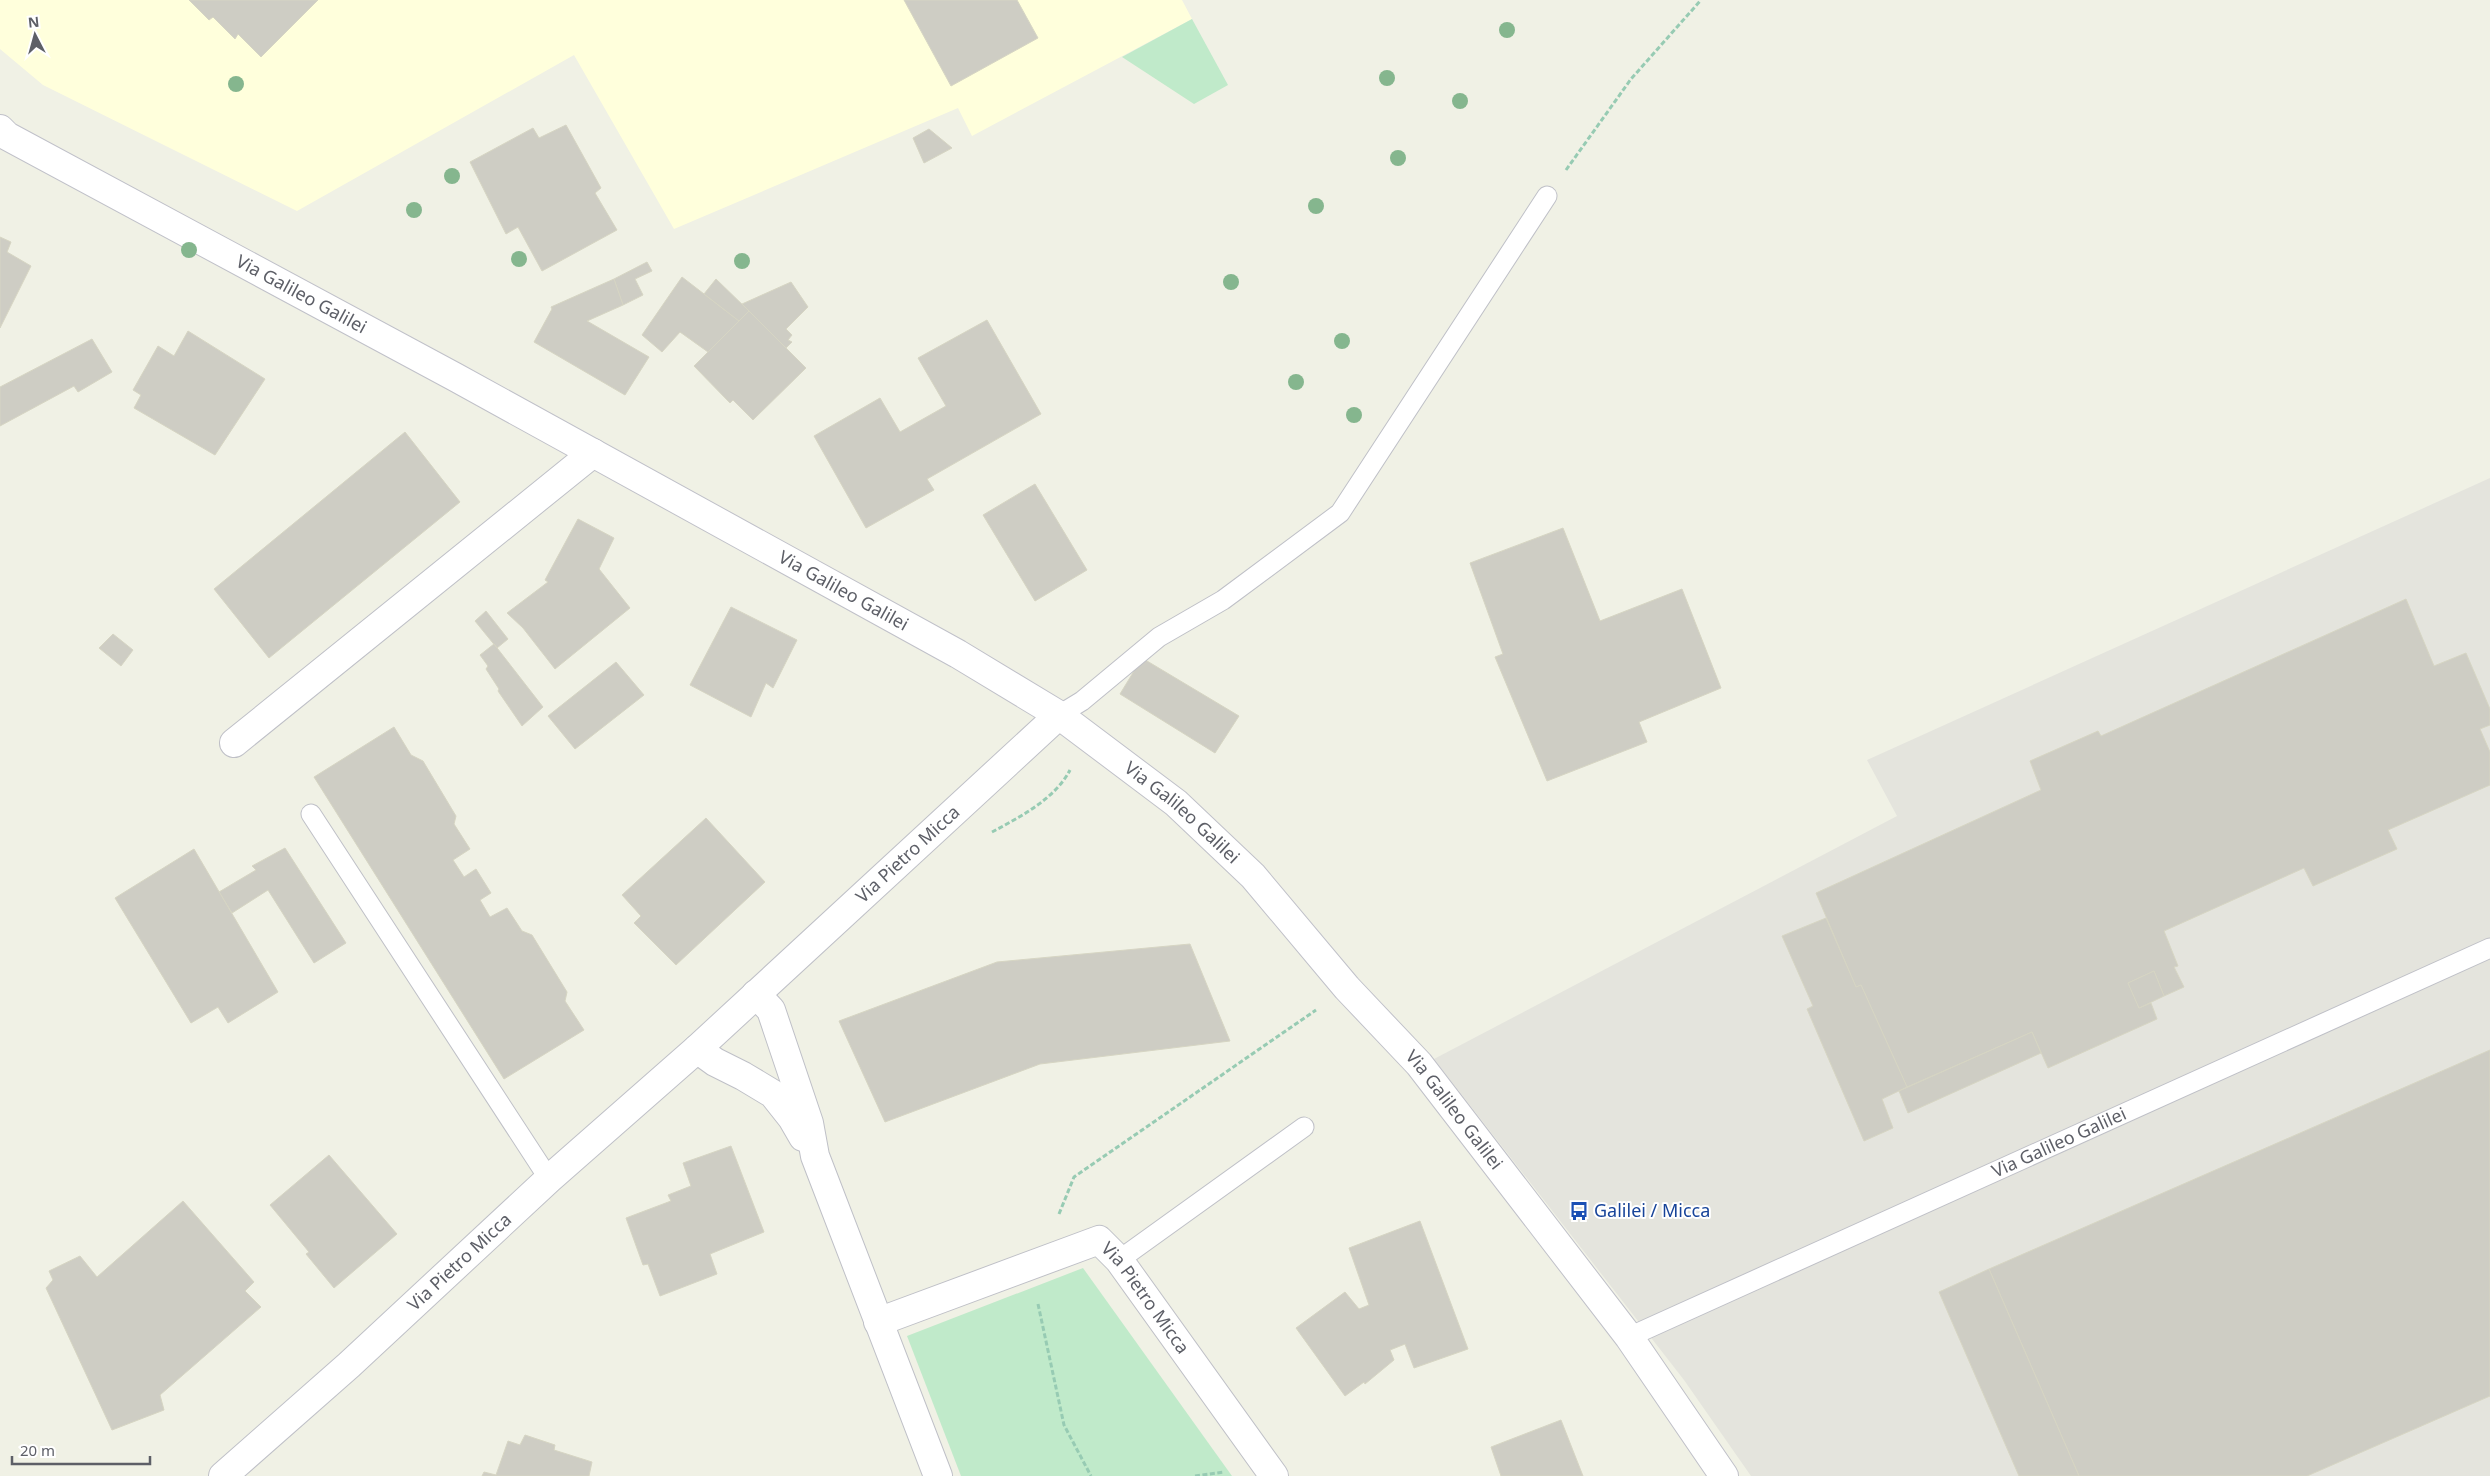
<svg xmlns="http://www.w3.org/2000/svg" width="2490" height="1476" font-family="'Noto Sans',sans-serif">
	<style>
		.commercial { fill: #ffffdc }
		.industrial { fill: #e4e4dd }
		.green { fill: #c0eaca }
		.building { fill: #cecdc4; stroke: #d6d5c3 }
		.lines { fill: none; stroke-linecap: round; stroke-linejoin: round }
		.lane-casing { stroke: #bfc0c7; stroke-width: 21 }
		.street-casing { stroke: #bfc0c7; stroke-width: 30 }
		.secondary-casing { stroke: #c0c1c9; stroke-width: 30 }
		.path { stroke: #97cbb3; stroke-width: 3; stroke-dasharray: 5 2.5; stroke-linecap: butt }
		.lane { stroke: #fff; stroke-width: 19 }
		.street { stroke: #fff; stroke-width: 28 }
		.secondary { stroke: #fff; stroke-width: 28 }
		.tree { fill: #85b68e }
		.labels { text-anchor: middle; stroke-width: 4; stroke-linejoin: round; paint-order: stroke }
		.street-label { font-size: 18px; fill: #5d5f67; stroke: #fff }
		.transit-label { font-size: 18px; fill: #164399; stroke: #fff; text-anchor: start }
	</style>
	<rect width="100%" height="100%" fill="#f0f1e5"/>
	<polygon class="commercial" points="0,0 1182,0 1192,19 972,136 958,108 674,229 574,55 297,211 43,85 0,49"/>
	<polygon class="industrial" points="2490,478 2490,1476 1751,1476 1684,1380 1434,1059 1897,816 1867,760"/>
	<g class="green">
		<polygon points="1192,19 1228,85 1194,104 1122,57"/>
		<polygon points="1083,1268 1232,1476 961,1476 907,1336"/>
	</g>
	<g class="building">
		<polygon points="189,0 318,0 261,57 238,34 235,39 213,17 209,20"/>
		<polygon points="904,0 1017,0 1038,38 951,86"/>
		<polygon points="566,125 601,188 595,193 617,230 542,271 518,227 506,234 470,162 533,128 539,138"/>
		<polygon points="929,129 952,148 924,163 913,138"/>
		<polygon points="0,237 11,242 7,252 31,266 0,328"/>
		<polygon points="647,262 652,271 635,279 643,295 623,305 614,279"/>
		<polygon points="682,277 739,321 708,352 680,332 662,352 642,335"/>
		<polygon points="614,279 623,305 587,321 649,357 625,395 534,342 552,309 551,307"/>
		<polygon points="716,279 749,311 739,321 704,294"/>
		<polygon points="791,282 808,307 786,329 792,335 788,340 792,342 786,348 742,304"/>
		<polygon points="749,311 806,368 753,420 733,400 730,403 694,366"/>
		<polygon points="987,320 1041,414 927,479 934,490 866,528 814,436 880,398 900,432 946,406 918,358"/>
		<polygon points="188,331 265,379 215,455 134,408 141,395 133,390 158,346 174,356"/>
		<polygon points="92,339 112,372 78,392 74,386 0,426 0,387"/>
		<polygon points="405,432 460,502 269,658 214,589"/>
		<polygon points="1035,484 1087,570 1035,601 983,515"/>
		<polygon points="578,519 614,538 599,569 630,608 555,669 523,628 507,613 548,582 545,580"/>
		<polygon points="1563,528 1600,621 1682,589 1721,688 1639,722 1647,742 1547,781 1495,657 1503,654 1470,563"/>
		<polygon points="2406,599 2434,666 2466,653 2490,709 2490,725 2480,729 2490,752 2490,785 2388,830 2397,849 2313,886 2304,868 2164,931 2178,966 2174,967 2184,987 2164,996 2154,971 2128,983 2139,1008 2151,1003 2157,1019 2048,1068 2032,1032 1907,1087 1861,985 1856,987 1816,893 2041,790 2030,761 2098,731 2101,736"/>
		<polygon points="731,607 797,640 773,688 766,683 751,717 690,685"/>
		<polygon points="486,611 508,639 497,648 475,621"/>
		<polygon points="113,634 133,650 121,666 99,648"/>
		<polygon points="494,644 543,707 522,726 498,691 499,689 486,669 488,666 480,655"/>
		<polygon points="1142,658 1239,716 1215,753 1120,694"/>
		<polygon points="616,662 644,695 575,749 548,716"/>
		<polygon points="394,727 411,755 423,761 456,816 454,824 470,849 453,860 464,877 476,869 491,893 480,900 490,917 507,908 522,931 532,935 567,992 565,1001 584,1030 504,1079 314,777"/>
		<polygon points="706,818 765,882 676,965 634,923 641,916 622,895"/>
		<polygon points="285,848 346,943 314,963 268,890 232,913 219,892 256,870 252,866"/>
		<polygon points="194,849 278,992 228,1023 218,1007 191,1023 115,898"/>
		<polygon points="1826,918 1856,987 1861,985 1907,1087 1882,1099 1893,1128 1864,1141 1807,1009 1813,1006 1782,936"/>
		<polygon points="1190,944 1230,1041 1040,1064 885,1122 839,1021 997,962"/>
		<polygon points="2154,971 2164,996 2139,1008 2128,983"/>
		<polygon points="2032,1032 2041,1053 1908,1113 1899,1091"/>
		<polygon points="2490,1050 2490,1396 2307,1476 2079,1476 1989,1269"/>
		<polygon points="731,1146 764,1232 710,1254 717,1274 660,1296 648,1264 643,1265 626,1218 671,1201 668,1195 691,1186 683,1163"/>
		<polygon points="329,1155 397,1234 334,1288 306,1254 309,1252 270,1205"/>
		<polygon points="183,1201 254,1282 245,1291 261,1307 160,1395 164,1410 112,1430 46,1288 53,1280 49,1271 80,1256 97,1277"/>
		<polygon points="1420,1221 1468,1349 1414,1368 1405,1344 1390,1350 1394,1360 1365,1384 1364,1382 1345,1396 1296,1328 1345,1292 1359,1309 1369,1305 1349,1248"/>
		<polygon points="1989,1269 2079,1476 2019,1476 1939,1292"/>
		<polygon points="1561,1420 1583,1476 1501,1476 1491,1447"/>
		<polygon points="525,1435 555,1445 554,1450 592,1462 589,1476 482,1476 484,1472 496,1475 508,1441 520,1445"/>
	</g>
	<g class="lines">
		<g class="lane-casing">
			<g id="lane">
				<polyline points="1059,715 1082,701 1159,637 1223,600 1340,513 1547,196"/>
				<polyline points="311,814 549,1179"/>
				<polyline points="1119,1260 1304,1127"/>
				<path id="s1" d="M 1629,1337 L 2490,948"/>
			</g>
		</g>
		<g class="street-casing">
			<g id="street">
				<polyline points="234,743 593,453"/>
				<polyline points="756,994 771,1010 809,1123 815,1156 938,1476"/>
				<polyline points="697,1049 715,1062 743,1076 773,1094 792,1118 803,1137"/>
				<path id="s2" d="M 878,1322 L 1099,1240 L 1119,1260 L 1274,1476"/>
				<path id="s3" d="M 223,1476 L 349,1365 L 549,1179 L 697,1049 L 1059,715"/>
			</g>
		</g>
		<g class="secondary-casing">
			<g id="secondary">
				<path id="s4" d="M 0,129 L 7,136 L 455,377 L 958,654 L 1059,715 L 1176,803 L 1253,876 L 1347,988 L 1419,1064 L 1629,1337 L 1724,1476"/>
			</g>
		</g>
		<g class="path">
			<polyline points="1566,170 1631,79 1701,0"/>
			<path d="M 992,832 C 1020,817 1055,799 1070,770"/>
			<polyline points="1059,1214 1074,1177 1316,1010"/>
			<polyline points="1038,1304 1064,1425 1091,1476"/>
			<polyline points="1195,1476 1224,1472"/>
		</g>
		<use href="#lane" class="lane"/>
		<use href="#street" class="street"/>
		<use href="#secondary" class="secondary"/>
	</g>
	<g class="tree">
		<circle cx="1507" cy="30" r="8"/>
		<circle cx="1387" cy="78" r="8"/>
		<circle cx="236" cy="84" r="8"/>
		<circle cx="1460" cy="101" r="8"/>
		<circle cx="1398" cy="158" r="8"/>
		<circle cx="452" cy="176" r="8"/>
		<circle cx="1316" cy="206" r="8"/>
		<circle cx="414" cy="210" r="8"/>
		<circle cx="189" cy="250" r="8"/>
		<circle cx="519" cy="259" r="8"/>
		<circle cx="742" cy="261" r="8"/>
		<circle cx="1231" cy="282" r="8"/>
		<circle cx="1342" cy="341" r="8"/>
		<circle cx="1296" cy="382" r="8"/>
		<circle cx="1354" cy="415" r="8"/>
	</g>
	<defs>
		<g id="bus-bare" transform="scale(1.5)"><path d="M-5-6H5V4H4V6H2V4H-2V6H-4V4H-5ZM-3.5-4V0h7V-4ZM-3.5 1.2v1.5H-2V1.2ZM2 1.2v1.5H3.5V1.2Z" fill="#1a4fb4" stroke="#fff" stroke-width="2.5" paint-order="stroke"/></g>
	</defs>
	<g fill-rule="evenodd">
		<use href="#bus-bare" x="1579" y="1211"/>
	</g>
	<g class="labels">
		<g class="street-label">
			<text dy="6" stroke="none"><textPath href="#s4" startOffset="344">Via Galileo Galilei</textPath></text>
			<text dy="6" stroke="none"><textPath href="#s4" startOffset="962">Via Galileo Galilei</textPath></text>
			<text dy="6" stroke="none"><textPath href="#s4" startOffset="1368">Via Galileo Galilei</textPath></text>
			<text dy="6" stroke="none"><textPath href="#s3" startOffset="925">Via Pietro Micca</textPath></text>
			<text dy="6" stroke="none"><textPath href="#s4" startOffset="1772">Via Galileo Galilei</textPath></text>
			<text dy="6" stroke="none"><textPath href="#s1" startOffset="472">Via Galileo Galilei</textPath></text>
			<text dy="6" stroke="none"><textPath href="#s3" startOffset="319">Via Pietro Micca</textPath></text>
			<text dy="6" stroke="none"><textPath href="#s2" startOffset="310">Via Pietro Micca</textPath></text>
		</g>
		<g class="transit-label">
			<text x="1594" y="1217">Galilei / Micca</text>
		</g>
	</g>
	<g transform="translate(35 35) rotate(354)" stroke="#ffffff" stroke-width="4" paint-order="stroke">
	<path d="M0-4L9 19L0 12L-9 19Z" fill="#5d5f67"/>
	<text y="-8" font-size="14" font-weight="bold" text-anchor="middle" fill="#5d5f67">N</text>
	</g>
	<path d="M12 1456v8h138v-8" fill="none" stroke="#5d5f67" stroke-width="2.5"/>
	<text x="20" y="1456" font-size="15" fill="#5d5f67" stroke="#ffffff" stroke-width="4" paint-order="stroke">20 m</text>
</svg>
